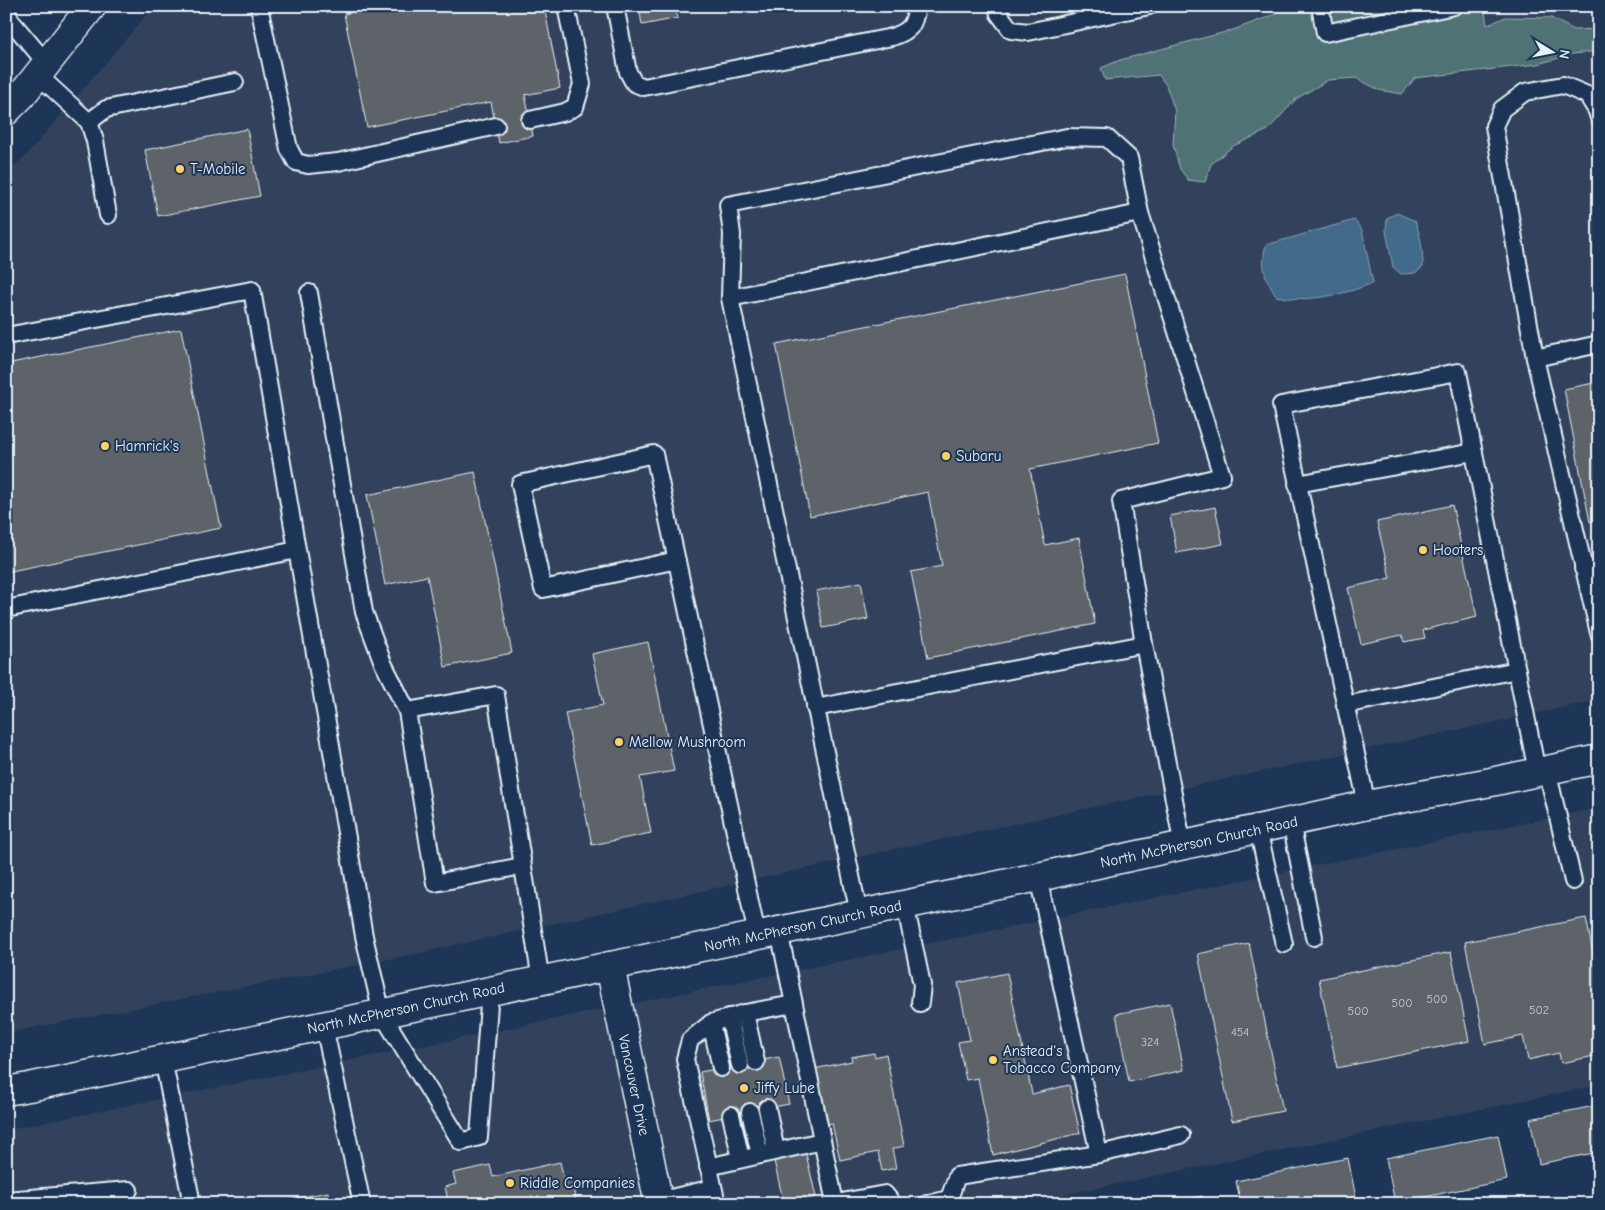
<svg xmlns="http://www.w3.org/2000/svg" width="1605" height="1210" font-family="'Comic Neue',sans-serif">
	<style>
		.built { fill: #30435c }
		.green { fill: #4f7374; stroke: #9cb2b6 }
		.water { fill: #436a8a; stroke: #85a0b6 }
		.building { fill: #5d6368; stroke: #e8f1f8 }
		.lines { fill: none; stroke-linecap: round; stroke-linejoin: round }
		.lane-casing { stroke: #e8f1f8; stroke-width: 20 }
		.street-casing { stroke: #e8f1f8; stroke-width: 31 }
		.secondary-casing { stroke: #e8f1f8; stroke-width: 31 }
		.lane { stroke: #1d3557; stroke-width: 16 }
		.street { stroke: #1d3557; stroke-width: 28 }
		.secondary { stroke: #1d3557; stroke-width: 28 }
		.poi-dot { fill: #ffd166; stroke: #1d3557; stroke-width: 2 }
		.labels { text-anchor: middle; stroke-width: 4; stroke-linejoin: round; paint-order: stroke }
		.number-label { font-size: 12px; fill: #c5ced4 }
		.poi-label { font-size: 15px; fill: #e8f1f8; stroke: #1d3557; text-anchor: start }
		.street-label { font-size: 15px; fill: #e8f1f8; stroke: #1d3557 }
	</style>
	<rect width="100%" height="100%" fill="#1d3557"/>
	<filter id="ink" filterUnits="userSpaceOnUse"><feTurbulence type="fractalNoise" baseFrequency=".02" numOctaves="2"/><feDisplacementMap in="SourceGraphic" scale="10" xChannelSelector="R" yChannelSelector="G"/><feConvolveMatrix kernelMatrix="1 2 1 2 8 2 1 2 1" color-interpolation-filters="sRGB"/></filter>
	<g filter="url(#ink)">
		<g class="built">
			<polygon points="154,6 1599,6 1599,700 872,854 405,956 6,1033 6,171 25,157"/>
			<polygon points="1599,808 1599,1085 1019,1204 6,1204 6,1130"/>
		</g>
		<polygon class="green" points="1275,6 1411,6 1412,11 1439,6 1491,6 1485,12 1487,25 1506,17 1551,18 1574,30 1599,29 1599,51 1572,54 1538,64 1415,78 1402,94 1379,90 1356,78 1328,80 1296,99 1268,130 1233,146 1211,164 1205,182 1188,180 1180,169 1173,145 1175,111 1166,85 1159,75 1105,80 1101,68 1120,60 1233,30 1276,14"/>
		<g class="water">
			<path d="M 1397,213 L 1415,221 C 1421,235 1423,252 1423,267 L 1415,273 L 1401,274 L 1393,267 L 1386,231 L 1387,218 Z"/>
			<path d="M 1354,220 L 1362,230 L 1373,283 C 1343,295 1308,303 1276,296 C 1265,279 1260,265 1266,245 Z"/>
		</g>
		<g class="building">
			<polygon points="382,6 544,6 560,88 525,95 533,136 499,143 491,102 367,127 344,14"/>
			<polygon points="639,6 684,6 675,8 678,18 642,25"/>
			<polygon points="247,129 260,196 158,216 145,150"/>
			<polygon points="1125,274 1158,443 1030,469 1045,545 1079,538 1095,624 928,658 911,572 942,566 928,492 810,516 776,344"/>
			<polygon points="181,329 221,528 6,572 6,364"/>
			<polygon points="1599,382 1599,520 1590,522 1564,389"/>
			<polygon points="475,472 512,653 445,667 427,576 385,585 367,495"/>
			<polygon points="1452,505 1477,617 1423,630 1425,638 1404,642 1402,635 1361,644 1348,588 1390,578 1377,522"/>
			<polygon points="1215,507 1223,544 1177,553 1170,516"/>
			<polygon points="861,582 868,619 823,628 816,591"/>
			<polygon points="648,642 674,771 640,777 651,833 592,845 565,713 603,705 592,654"/>
			<polygon points="1586,918 1599,983 1599,1055 1561,1063 1559,1053 1528,1060 1523,1036 1485,1044 1465,942"/>
			<polygon points="1249,943 1283,1111 1232,1121 1198,954"/>
			<polygon points="1451,952 1469,1041 1337,1068 1319,979"/>
			<polygon points="1007,973 1032,1094 1069,1085 1080,1133 993,1155 978,1078 966,1080 958,1042 970,1040 958,983"/>
			<polygon points="1170,1003 1184,1070 1129,1082 1116,1014"/>
			<polygon points="874,1053 875,1057 886,1054 904,1146 892,1149 896,1168 882,1171 878,1152 840,1160 832,1123 825,1125 814,1069 852,1061 851,1057"/>
			<polygon points="779,1057 789,1104 709,1120 700,1072"/>
			<polygon points="1599,1105 1599,1152 1539,1164 1530,1119"/>
			<polygon points="1498,1135 1507,1180 1395,1203 1386,1158"/>
			<polygon points="806,1154 816,1197 784,1204 774,1161"/>
			<polygon points="1348,1158 1357,1203 1241,1204 1236,1181"/>
			<polygon points="560,1162 565,1184 572,1182 576,1201 569,1204 449,1204 445,1187 456,1184 453,1173 490,1165 493,1177"/>
			<polygon points="328,1192 330,1204 266,1204"/>
			<polygon points="1202,1196 1204,1204 1162,1204"/>
		</g>
		<g class="lines">
			<g class="lane-casing">
				<g id="lane">
					<polyline points="259,6 289,149 296,162 308,165 338,162 496,126"/>
					<path d="M 615,6 L 628,72 L 634,83 L 644,87 L 892,37 C 911,31 914,25 917,6"/>
					<polyline points="997,6 999,14 1011,30 1028,32 1149,6"/>
					<polyline points="1320,6 1325,33 1454,6"/>
					<polyline points="6,10 11,21 47,64"/>
					<polyline points="38,75 89,122 95,141 108,215"/>
					<polyline points="1599,118 1597,111 1587,95 1563,85 1525,92 1502,109 1494,126 1535,358 1599,633"/>
					<polyline points="530,120 565,112 575,107 582,84 566,6"/>
					<polyline points="89,122 106,109 235,82"/>
					<polyline points="309,293 364,612 383,663 407,711 496,695 541,981"/>
					<polyline points="730,298 1140,213"/>
					<polyline points="6,336 252,290 364,936 382,1014 461,1142 479,1137 490,991"/>
					<polyline points="1535,358 1599,344"/>
					<polyline points="1297,484 1474,452"/>
					<polyline points="677,560 543,589 520,484 654,454 757,935"/>
					<polyline points="1583,569 1599,566"/>
					<polyline points="6,609 297,550"/>
					<polyline points="1345,705 1517,670"/>
					<polyline points="815,708 1144,644"/>
					<polyline points="407,711 435,883 522,866"/>
					<polyline points="1547,770 1573,881"/>
					<polyline points="1367,805 1281,405 1458,372 1537,772"/>
					<polyline points="1291,822 1314,937"/>
					<polyline points="1258,829 1284,944"/>
					<polyline points="1038,877 1099,1154"/>
					<polyline points="905,904 922,985 920,1003"/>
					<polyline points="859,914 730,298 732,234 728,205 1067,137 1107,138 1129,158 1140,213 1222,476 1121,501 1144,644 1183,846"/>
					<polyline points="779,931 835,1203"/>
					<polyline points="745,1013 756,1062"/>
					<polyline points="729,1017 740,1065"/>
					<polyline points="711,1023 721,1068"/>
					<polyline points="324,1026 362,1204"/>
					<polyline points="163,1059 192,1204"/>
					<polyline points="767,1108 776,1151"/>
					<polyline points="750,1112 760,1155"/>
					<polyline points="731,1115 741,1159"/>
					<polyline points="708,1167 822,1141"/>
					<polyline points="6,1200 129,1190"/>
					<polyline points="658,1201 713,1188"/>
					<polyline points="717,1204 685,1059 690,1040 711,1023 745,1013 794,1004"/>
					<polyline points="831,1204 885,1194 893,1204"/>
					<polyline points="927,1204 949,1199 957,1176 1099,1154 1181,1135"/>
				</g>
			</g>
			<g class="street-casing">
				<polyline id="street" points="610,966 659,1204"/>
			</g>
			<g class="secondary-casing">
				<g id="secondary">
					<polyline points="6,111 21,96 92,6"/>
					<polyline points="6,1091 29,1087 1038,877 1367,805 1491,782 1599,759"/>
				</g>
			</g>
			<use href="#lane" class="lane"/>
			<use href="#street" class="street"/>
			<use href="#secondary" class="secondary"/>
		</g>
	</g>
	<g class="poi-dot">
		<circle cx="180" cy="169" r="5"/>
		<circle cx="105" cy="446" r="5"/>
		<circle cx="946" cy="456" r="5"/>
		<circle cx="1423" cy="550" r="5"/>
		<circle cx="619" cy="742" r="5"/>
		<circle cx="993" cy="1060" r="5"/>
		<circle cx="744" cy="1088" r="5"/>
		<circle cx="510" cy="1183" r="5"/>
	</g>
	<g class="labels">
		<g class="number-label">
			<text x="1437" y="1003">500</text>
			<text x="1402" y="1007">500</text>
			<text x="1539" y="1014">502</text>
			<text x="1358" y="1015">500</text>
			<text x="1240" y="1036">454</text>
			<text x="1150" y="1046">324</text>
		</g>
		<g class="poi-label">
			<text x="190" y="174">T-Mobile</text>
			<text x="115" y="451">Hamrick's</text>
			<text x="956" y="461">Subaru</text>
			<text x="1433" y="555">Hooters</text>
			<text x="629" y="747">Mellow Mushroom</text>
			<text x="1003" y="1056">Anstead's<tspan x="1003" dy="17">Tobacco Company</tspan></text>
			<text x="754" y="1093">Jiffy Lube</text>
			<text x="520" y="1188">Riddle Companies</text>
		</g>
		<g class="street-label">
			<text transform="translate(1199 842) rotate(-12)" y="5">North McPherson Church Road</text>
			<text transform="translate(803 926) rotate(-12)" y="5">North McPherson Church Road</text>
			<text transform="translate(406 1008) rotate(-12)" y="5">North McPherson Church Road</text>
			<text transform="translate(634 1085) rotate(78)" y="5">Vancouver Drive</text>
		</g>
	</g>
	<rect width="1605" height="1210" fill="none" stroke="#1d3557" stroke-width="25"/>
	<rect x="12" y="12" width="1580" height="1185" fill="none" stroke="#e8f1f8" stroke-width="2" filter="url(#ink)"/>
	<g transform="translate(1552 52) rotate(100)" stroke="#1d3557" stroke-width="4" paint-order="stroke">
	<path d="M0-4L9 19L0 12L-9 19Z" fill="#e8f1f8"/>
	<text y="-8" font-size="14" font-weight="bold" text-anchor="middle" fill="#e8f1f8">N</text>
	</g>
</svg>
